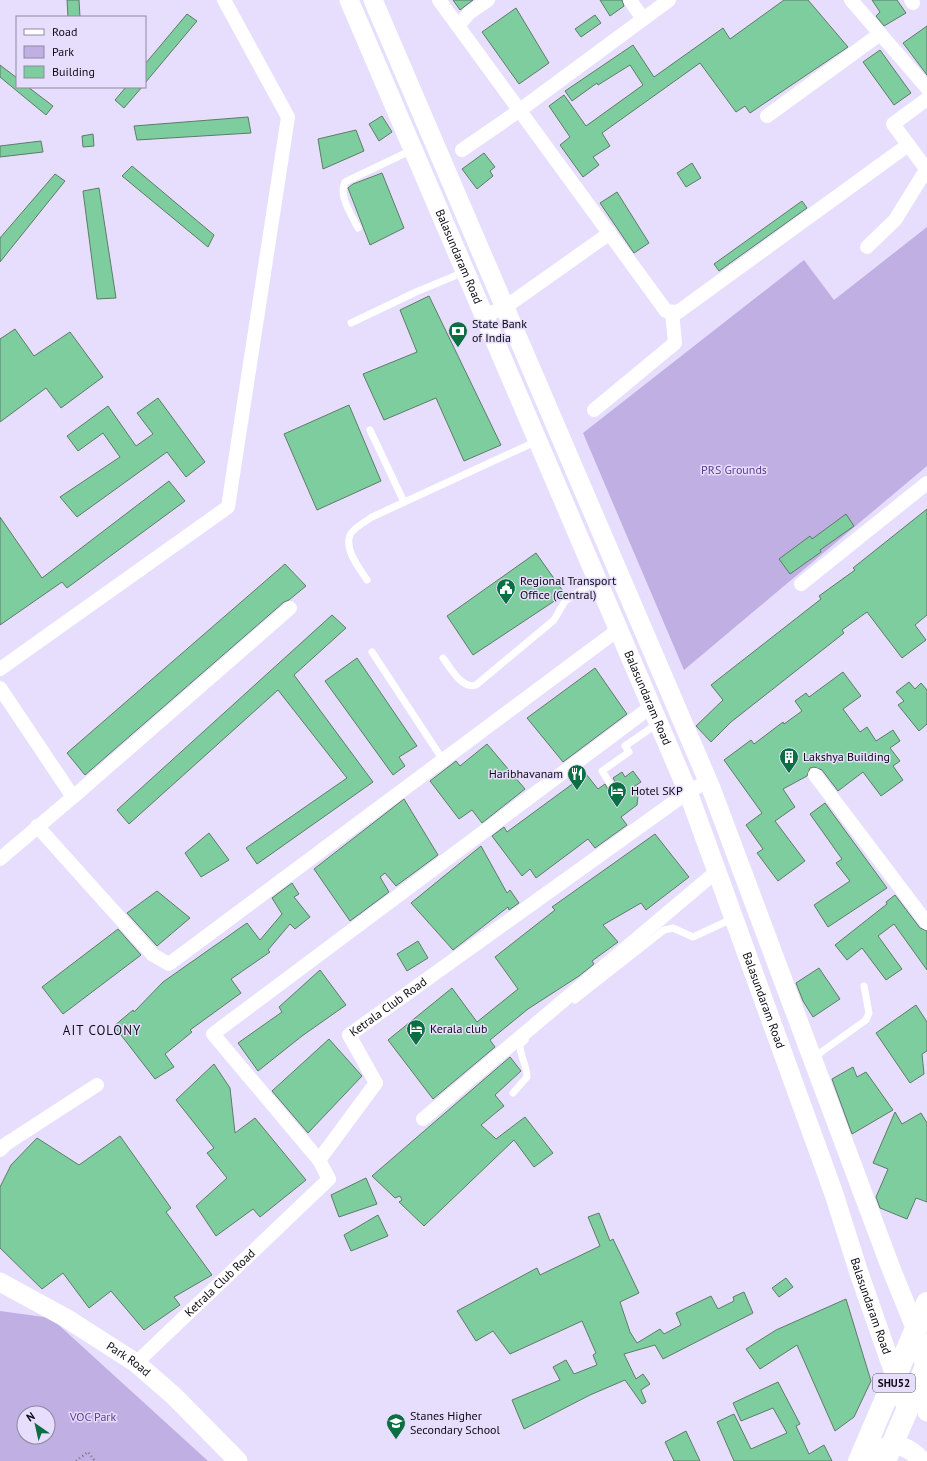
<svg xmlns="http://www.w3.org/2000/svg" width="927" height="1461" font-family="'PT Sans',sans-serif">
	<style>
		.green { fill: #bfafe2; fill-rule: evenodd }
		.building { fill: #7dcd9e; stroke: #5e7b69 }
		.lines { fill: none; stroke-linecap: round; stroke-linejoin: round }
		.path { stroke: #797388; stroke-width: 2.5; stroke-dasharray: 1 3; stroke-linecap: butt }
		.service { stroke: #fff; stroke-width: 7 }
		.minor { stroke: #fff; stroke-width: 14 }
		.secondary { stroke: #fff; stroke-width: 19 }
		.primary { stroke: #fff; stroke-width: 22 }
		.labels { text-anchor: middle; stroke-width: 3; stroke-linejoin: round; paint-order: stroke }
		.shield { fill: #e7defd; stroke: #4e4a5a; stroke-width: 1 }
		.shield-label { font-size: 11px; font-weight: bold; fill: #0d0a14 }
		.street-label { font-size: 12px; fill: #0d0a14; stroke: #e7defd }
		.poi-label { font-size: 12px; fill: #0d0a14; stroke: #e7defd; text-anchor: start }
		.park-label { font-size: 12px; fill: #5b3a8d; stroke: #e7defd }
		.neighbourhood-label { font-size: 13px; letter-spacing: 1px; fill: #0d0a14; stroke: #e7defd }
	</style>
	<rect width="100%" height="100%" fill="#e7defd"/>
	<g class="green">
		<polygon points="927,227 927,466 684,670 583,433 804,260 834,300"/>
		<path d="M 0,1311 L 51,1318 L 208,1461 L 0,1461 ZM 24,1413 L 48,1413 L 48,1437 L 24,1437 Z"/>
	</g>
	<g class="building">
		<polygon points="67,0 79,0 80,17 68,17"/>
		<polygon points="453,0 473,0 460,10"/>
		<polygon points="600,0 622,0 624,6 610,16"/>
		<polygon points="784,0 808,0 848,47 750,113 745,106 736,112 700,63 602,133 610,146 593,157 599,165 583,177 560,145 570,137 549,106 564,95 586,126 643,85 630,65 598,85 597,83 572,101 565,91 633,45 654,77 723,28 730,39"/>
		<polygon points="872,0 897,0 906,13 884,26 876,16 880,12"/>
		<polygon points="516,8 549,63 519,84 482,32"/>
		<polygon points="187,14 197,21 145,83 145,64"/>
		<polygon points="595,15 601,23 581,37 575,29"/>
		<polygon points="927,26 927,75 903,43"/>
		<polygon points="880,50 911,93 894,105 863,62"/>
		<polygon points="0,65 17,78 17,87 28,87 53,106 46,115 0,77"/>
		<polygon points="126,87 142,87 124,108 115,100"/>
		<polygon points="382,116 392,132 379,141 369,124"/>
		<polygon points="248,117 251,133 137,140 134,126"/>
		<polygon points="356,130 364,151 323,169 318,139"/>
		<polygon points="93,134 94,146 83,147 82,136"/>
		<polygon points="41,141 43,152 0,157 0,146"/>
		<polygon points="484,153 495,167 490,171 493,176 477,189 462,169"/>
		<polygon points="692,163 701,178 686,187 677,173"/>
		<polygon points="132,166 214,235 208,247 122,176"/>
		<polygon points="382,173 404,228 370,245 348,188 353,184"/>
		<polygon points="55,174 65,181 0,262 0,238"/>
		<polygon points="99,188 116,298 97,299 83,191"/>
		<polygon points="617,192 649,243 634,253 600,203"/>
		<polygon points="802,201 807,208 719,271 714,264"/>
		<polygon points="429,296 501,445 464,461 436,398 384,420 363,374 417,352 400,310"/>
		<polygon points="15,329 34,356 70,332 103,377 61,408 46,388 0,422 0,339"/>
		<polygon points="158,398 205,462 186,477 167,452 77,517 60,497 120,457 103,433 78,451 67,436 108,406 136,446 153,434 137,413"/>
		<polygon points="349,405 381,481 317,510 284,434"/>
		<polygon points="169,481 185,501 67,588 62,582 0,625 0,517 42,578"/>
		<polygon points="927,509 927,615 915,625 926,640 902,658 867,612 842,630 844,633 731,722 711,742 696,726 723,700 711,685 821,599 819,596 855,570 853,568"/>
		<polygon points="846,514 854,526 820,550 821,552 790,574 779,559 810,536 812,539"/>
		<polygon points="536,553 565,594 473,655 447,616"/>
		<polygon points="285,564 306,586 289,600 284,602 85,775 67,753"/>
		<polygon points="332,615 346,628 294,675 373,782 257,864 246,848 347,778 278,690 129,824 117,810"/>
		<polygon points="357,658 417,746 399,757 405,766 393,775 325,681"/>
		<polygon points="595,668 627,714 563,762 527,718"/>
		<polygon points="843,672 861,696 843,709 860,732 867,727 876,741 893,730 900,741 890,748 900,761 893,766 903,780 881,796 863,772 838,791 822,770 814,767 810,768 807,776 783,789 795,807 775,821 805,861 778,881 757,853 763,849 746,825 762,813 724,760 751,740 754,744 783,722 784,724 802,711 795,701 806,693 809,697"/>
		<polygon points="909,682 915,689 921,683 927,690 927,724 919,731 898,705 904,701 896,692"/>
		<polygon points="487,744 525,789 482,823 472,810 459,819 430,781 456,761 460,766"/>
		<polygon points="633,771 641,782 632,788 638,796 637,805 621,817 627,825 595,848 588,839 536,878 530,869 522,876 492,836 504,827 507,832 586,774 598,789 605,784 609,791 614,793 617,791 618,787 613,778 622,772 625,777"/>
		<polygon points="404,799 438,855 396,886 385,873 380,877 389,892 350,921 314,869"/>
		<polygon points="825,803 887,888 828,927 814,905 850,881 836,863 842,859 810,814"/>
		<polygon points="209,833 229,860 201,877 185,853"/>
		<polygon points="655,834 689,877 646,910 641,903 603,925 618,942 592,961 594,964 579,976 528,1009 490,1040 495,1047 433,1099 388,1040 452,988 477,1022 518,989 495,957 555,910 552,907"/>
		<polygon points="481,846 507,893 510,890 519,903 509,910 508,907 453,950 411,903"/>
		<polygon points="292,883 299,894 294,897 310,917 295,929 290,924 268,950 270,952 231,979 241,993 190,1030 192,1032 165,1054 174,1067 155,1079 114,1026 133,1010 134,1012 163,982 247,923 260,940 282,914 272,898"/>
		<polygon points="157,891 190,918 157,946 127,913"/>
		<polygon points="895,895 920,928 927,931 927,970 894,924 878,936 902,969 886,980 862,948 847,960 835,945 887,904 886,902"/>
		<polygon points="118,929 141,955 63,1014 42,987"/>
		<polygon points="418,941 428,958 407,971 397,954"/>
		<polygon points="819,968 840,999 813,1017 803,1001 796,983"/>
		<polygon points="320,970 346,1005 302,1036 258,1071 238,1043 282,1012 279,1007"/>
		<polygon points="916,1005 927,1022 927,1051 922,1054 924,1074 910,1083 876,1033"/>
		<polygon points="329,1039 362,1076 308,1133 272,1091"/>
		<polygon points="510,1057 521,1071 495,1095 504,1106 481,1125 496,1139 525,1117 553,1153 534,1167 514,1140 424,1226 399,1202 402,1200 400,1196 395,1198 372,1176"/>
		<polygon points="214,1064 230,1088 235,1133 255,1118 306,1180 260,1217 253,1209 216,1236 196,1206 227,1178 207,1153 214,1148 176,1100"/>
		<polygon points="853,1067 857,1077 866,1072 893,1110 852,1134 832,1079"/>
		<polygon points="895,1112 902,1124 921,1113 927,1123 927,1202 916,1198 907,1219 880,1208 876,1197 888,1169 873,1163"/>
		<polygon points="120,1136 171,1208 166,1212 212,1275 174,1297 180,1305 144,1330 111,1291 89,1308 63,1273 42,1289 0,1248 0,1187 11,1165 37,1138 79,1165"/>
		<polygon points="366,1178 377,1204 339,1217 331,1195"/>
		<polygon points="599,1213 610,1241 613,1239 639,1293 620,1302 630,1332 637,1343 660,1329 664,1334 681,1325 676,1313 711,1296 718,1309 734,1301 733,1297 744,1292 753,1313 663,1359 655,1345 624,1354 636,1379 643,1374 650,1384 641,1390 646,1402 642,1404 625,1380 590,1395 524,1429 512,1400 560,1380 553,1367 566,1360 574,1374 597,1365 593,1355 596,1353 582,1321 510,1354 493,1331 476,1341 457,1311 537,1268 540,1275 600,1246 588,1217"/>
		<polygon points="378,1215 388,1236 351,1251 344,1235"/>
		<polygon points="786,1278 793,1287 779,1297 772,1288"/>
		<polygon points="846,1299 871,1381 854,1417 835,1431 797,1345 760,1369 746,1349 776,1330"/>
		<polygon points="778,1382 800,1424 796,1426 809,1454 824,1445 832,1461 734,1461 717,1422 734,1414 751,1449 787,1433 773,1408 741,1421 733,1403"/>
		<polygon points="686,1431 700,1461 674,1461 665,1442"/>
	</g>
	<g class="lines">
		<polyline class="path" points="76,1461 88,1452 95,1461"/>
		<g class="service">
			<path d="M 358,228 C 352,215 338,196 345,182 L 412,150"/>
			<polyline points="351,323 416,292 464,272"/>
			<polyline points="370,430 404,502"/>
			<path d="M 367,580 C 360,569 344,550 350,535 C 354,527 365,522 372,517 L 537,441"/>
			<polyline points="372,652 443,760"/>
			<path d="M 443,658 C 450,667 462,690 476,685 L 554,620 L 565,601 L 597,580"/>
			<polyline points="613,788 602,771 629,752 625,746 657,724"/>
			<polyline points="575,1000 664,930 673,928 693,937 734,918"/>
			<polyline points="813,1058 866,1020 869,1013 864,986"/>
			<path d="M 513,1093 L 527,1077 C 527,1066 520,1056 520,1045 L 525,1040"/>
		</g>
		<g class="minor">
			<polyline points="439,0 666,311 678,312 908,145"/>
			<polyline points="630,0 643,19"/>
			<polyline points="851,0 927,88"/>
			<polyline points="911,0 913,3"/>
			<polyline points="458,26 469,13 488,0"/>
			<polyline points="927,99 893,124 927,170"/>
			<polyline points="767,116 880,34"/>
			<polyline points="462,150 520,110 669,0"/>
			<polyline points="867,247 895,220 926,170"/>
			<polyline points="483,316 504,308 610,233"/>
			<polyline points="594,410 675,343 672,312"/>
			<polyline points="801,584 927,483"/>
			<polyline points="0,669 228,507 288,117 224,0"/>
			<polyline points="0,688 73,797 0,859"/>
			<polyline points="815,775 927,923"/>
			<polyline points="73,797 290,608"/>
			<polyline points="37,826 153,955 169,964 619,629"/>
			<polyline points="423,1119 717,871"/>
			<polyline points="0,1150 6,1144 97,1085"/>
			<path id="s1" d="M 319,1160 L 376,1083 L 349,1035 L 688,792 L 708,781"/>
			<path id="s2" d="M 136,1363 L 329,1179 L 319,1160 L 213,1034 L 652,706"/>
		</g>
		<g class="secondary">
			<path id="s3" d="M 349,0 L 688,792 L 834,1194 L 859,1273 L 907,1410"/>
			<polyline points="373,0 711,788 892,1271 916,1330 925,1368 927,1412"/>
			<path id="s4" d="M 0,1282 L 66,1318 L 136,1363 L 174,1396 L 238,1461"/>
			<path d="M 862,1461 C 882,1442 903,1439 922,1461"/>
		</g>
		<g class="primary">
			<polyline points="859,1461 927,1303"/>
			<polyline points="885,1461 927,1364"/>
		</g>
	</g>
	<defs>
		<g id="bank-pin" transform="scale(1)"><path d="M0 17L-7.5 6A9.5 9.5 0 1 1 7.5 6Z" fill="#0c6e43" stroke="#e7defd"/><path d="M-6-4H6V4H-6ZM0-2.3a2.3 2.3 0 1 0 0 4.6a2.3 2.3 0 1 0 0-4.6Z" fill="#fff"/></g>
		<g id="civic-pin" transform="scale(1)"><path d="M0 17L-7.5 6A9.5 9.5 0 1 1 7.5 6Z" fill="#0c6e43" stroke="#e7defd"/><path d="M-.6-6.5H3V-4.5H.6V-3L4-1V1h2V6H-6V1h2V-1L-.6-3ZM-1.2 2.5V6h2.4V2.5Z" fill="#fff"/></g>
		<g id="building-pin" transform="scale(1)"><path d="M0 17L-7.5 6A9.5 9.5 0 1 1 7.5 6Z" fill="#0c6e43" stroke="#e7defd"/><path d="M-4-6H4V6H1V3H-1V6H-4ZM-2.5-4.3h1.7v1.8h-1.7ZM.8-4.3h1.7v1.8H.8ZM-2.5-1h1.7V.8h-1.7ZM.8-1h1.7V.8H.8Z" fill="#fff"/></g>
		<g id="restaurant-pin" transform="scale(1)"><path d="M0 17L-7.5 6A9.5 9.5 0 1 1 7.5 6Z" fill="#0c6e43" stroke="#e7defd"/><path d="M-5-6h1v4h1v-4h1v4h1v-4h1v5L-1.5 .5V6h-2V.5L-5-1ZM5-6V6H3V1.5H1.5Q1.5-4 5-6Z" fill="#fff"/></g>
		<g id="hotel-pin" transform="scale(1)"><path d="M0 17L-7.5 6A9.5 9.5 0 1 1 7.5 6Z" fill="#0c6e43" stroke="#e7defd"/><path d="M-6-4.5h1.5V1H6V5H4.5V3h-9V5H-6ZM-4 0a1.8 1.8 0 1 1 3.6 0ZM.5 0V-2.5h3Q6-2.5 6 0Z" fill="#fff"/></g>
		<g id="school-pin" transform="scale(1)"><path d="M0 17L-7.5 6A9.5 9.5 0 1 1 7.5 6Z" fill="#0c6e43" stroke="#e7defd"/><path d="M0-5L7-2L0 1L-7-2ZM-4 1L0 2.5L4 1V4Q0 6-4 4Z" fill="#fff"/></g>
	</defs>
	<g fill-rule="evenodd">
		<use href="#bank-pin" x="458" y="331"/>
		<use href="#civic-pin" x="506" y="588"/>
		<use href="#building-pin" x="789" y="757"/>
		<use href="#restaurant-pin" x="577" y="774"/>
		<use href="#hotel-pin" x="617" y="791"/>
		<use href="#hotel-pin" x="416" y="1029"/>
		<use href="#school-pin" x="396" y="1423"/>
	</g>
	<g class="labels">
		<rect class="shield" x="873" y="1374" width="42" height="18" rx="3"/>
		<g class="shield-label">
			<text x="894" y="1387">SHU52</text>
		</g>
		<g class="street-label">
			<text dy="4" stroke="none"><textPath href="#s3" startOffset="279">Balasundaram Road</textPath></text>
			<text dy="4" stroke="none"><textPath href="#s3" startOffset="759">Balasundaram Road</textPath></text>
			<text dy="4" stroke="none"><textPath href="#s3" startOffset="1083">Balasundaram Road</textPath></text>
			<text dy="4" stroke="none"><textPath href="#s1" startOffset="199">Ketrala Club Road</textPath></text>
			<text dy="4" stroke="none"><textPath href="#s2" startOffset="116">Ketrala Club Road</textPath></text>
			<text dy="4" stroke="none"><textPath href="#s3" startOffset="1407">Balasundaram Road</textPath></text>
			<text dy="4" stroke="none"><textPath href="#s4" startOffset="150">Park Road</textPath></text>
		</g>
		<g class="poi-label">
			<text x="472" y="328">State Bank<tspan x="472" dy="14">of India</tspan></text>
			<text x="520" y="585">Regional Transport<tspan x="520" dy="14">Office (Central)</tspan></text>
			<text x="803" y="761">Lakshya Building</text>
			<text x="563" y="778" text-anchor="end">Haribhavanam</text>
			<text x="631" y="795">Hotel SKP</text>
			<text x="430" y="1033">Kerala club</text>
			<text x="410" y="1420">Stanes Higher<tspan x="410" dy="14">Secondary School</tspan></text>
		</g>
		<g class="park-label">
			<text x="734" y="474">PRS Grounds</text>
			<text x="93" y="1421">VOC Park</text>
		</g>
		<g class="neighbourhood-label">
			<text x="102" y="1035">AIT COLONY</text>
		</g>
	</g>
	<rect x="16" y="16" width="130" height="72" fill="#e7defd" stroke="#9089a0"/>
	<rect x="24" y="29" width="20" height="6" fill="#ffffff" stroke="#9089a0"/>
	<text x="52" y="36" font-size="12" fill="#0d0a14">Road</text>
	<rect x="24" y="46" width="20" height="12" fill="#bfafe2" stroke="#9089a0"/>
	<text x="52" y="56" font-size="12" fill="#0d0a14">Park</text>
	<rect x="24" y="66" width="20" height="12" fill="#7dcd9e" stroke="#9089a0"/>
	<text x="52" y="76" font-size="12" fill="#0d0a14">Building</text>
	<g transform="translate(36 1425) rotate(326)"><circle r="19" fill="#e7defd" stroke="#9089a0"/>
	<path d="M0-3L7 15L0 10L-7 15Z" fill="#0c6e43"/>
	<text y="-6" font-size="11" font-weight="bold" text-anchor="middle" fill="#0d0a14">N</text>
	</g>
</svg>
